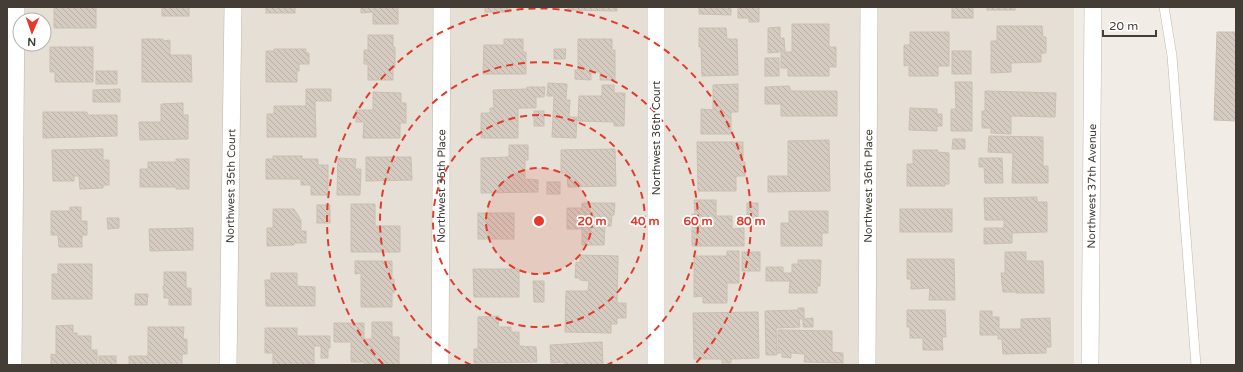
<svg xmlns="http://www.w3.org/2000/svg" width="1243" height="372" font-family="'Varela Round',sans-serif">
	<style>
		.residential { fill: #e5dfd5; fill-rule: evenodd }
		.building { fill: url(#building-back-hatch); stroke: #ccbfb1 }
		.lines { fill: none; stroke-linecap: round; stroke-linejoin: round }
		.lane-casing { stroke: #bfb7ad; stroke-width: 10 }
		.street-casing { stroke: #bfb7ad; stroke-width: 18 }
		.lane { stroke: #fff; stroke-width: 9 }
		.street { stroke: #fff; stroke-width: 17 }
		.ring { fill: none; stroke: #e43a2a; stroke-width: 2; stroke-dasharray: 7 5 }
		.labels { text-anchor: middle; stroke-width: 3.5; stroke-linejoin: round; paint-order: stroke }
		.street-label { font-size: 11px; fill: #433d36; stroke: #fff }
		.centre { fill: #e43a2a; stroke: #fff; stroke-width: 2 }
		.ring-label { font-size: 12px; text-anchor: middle; font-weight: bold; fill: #e43a2a; stroke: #fff; stroke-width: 3.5; stroke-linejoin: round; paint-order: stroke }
	</style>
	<defs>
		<pattern id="building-back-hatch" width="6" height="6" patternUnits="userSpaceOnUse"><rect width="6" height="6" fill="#d5cbc0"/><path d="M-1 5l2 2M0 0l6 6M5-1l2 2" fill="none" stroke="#b8afa6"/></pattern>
	</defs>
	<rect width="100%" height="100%" fill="#f1ede6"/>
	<path class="residential" d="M 7,7 L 1074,7 L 1074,365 L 7,365 ZM 20,20 L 44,20 L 44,44 L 20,44 Z"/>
	<g class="building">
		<polygon points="59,7 96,7 96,28 54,28 54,8"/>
		<rect x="162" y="7" width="27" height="9"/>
		<rect x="266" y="7" width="29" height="6"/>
		<polygon points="361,7 401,7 398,8 398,24 373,24 373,12 361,13"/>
		<rect x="485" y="7" width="25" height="5"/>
		<polygon points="568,7 617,7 617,11 568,10"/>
		<polygon points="699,7 731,7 731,15 699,14"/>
		<polygon points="738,7 759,7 759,22 749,22 749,18 738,18"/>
		<rect x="952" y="7" width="21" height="11"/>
		<rect x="987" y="7" width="28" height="3"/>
		<polygon points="792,24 829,24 829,47 836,47 836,67 829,67 829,76 788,76 788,68 781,68 781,52 792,52"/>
		<polygon points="997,26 1042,26 1043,37 1046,37 1046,53 1041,53 1041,62 1011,63 1011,72 991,73 991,41 997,41"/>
		<polygon points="780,27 780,38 784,38 785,51 780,51 780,52 768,53 768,28"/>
		<polygon points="699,28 726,28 727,39 737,39 738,75 702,76 701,47 699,47"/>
		<polygon points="910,32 949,32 949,66 938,66 938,76 909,76 909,65 904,66 904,45 910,45"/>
		<polygon points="1217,32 1236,32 1236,121 1214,120"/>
		<polygon points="368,35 393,35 393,47 395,47 395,68 393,68 393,80 368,80 368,64 364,64 364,50 368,50"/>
		<polygon points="142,39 163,39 163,41 170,40 170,55 191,55 192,82 142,82"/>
		<polygon points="504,39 523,39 523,52 526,52 526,74 483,74 484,45 504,45"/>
		<polygon points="578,39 612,39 612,50 615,50 615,80 600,80 600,72 591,72 591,80 575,79 575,70 578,70"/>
		<polygon points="50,47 93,47 93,82 55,82 55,72 50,72"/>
		<polygon points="274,49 306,49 306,53 309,53 309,64 299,64 299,71 297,71 297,82 266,82 266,51 274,51"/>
		<polygon points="554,49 566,49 565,59 554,59"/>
		<rect x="952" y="51" width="19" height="23"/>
		<rect x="765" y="58" width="14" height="18"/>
		<rect x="96" y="71" width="21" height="13"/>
		<polygon points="955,82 972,82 972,131 951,131 951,109 956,109"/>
		<polygon points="548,83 567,84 566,100 570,100 569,117 577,117 576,138 552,137 554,96 547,96"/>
		<polygon points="738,84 738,112 731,112 731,134 701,134 701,109 713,110 713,85"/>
		<polygon points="602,85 614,85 614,93 625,93 624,126 614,126 614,122 578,121 579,96 602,96"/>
		<polygon points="789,86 791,91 837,91 837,116 781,116 781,104 765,104 765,87"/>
		<polygon points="527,87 545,87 544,97 536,97 536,108 518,108 518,138 481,138 481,113 490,113 490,108 494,108 493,90 527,89"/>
		<polygon points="120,89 120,102 93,102 93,90"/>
		<polygon points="306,89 331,89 331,101 315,101 316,137 267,137 267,114 274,114 274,106 306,106"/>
		<polygon points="985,91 1056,93 1055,117 1011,116 1011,134 991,133 991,128 982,128 982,111 985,111"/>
		<polygon points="373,92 401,93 401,103 406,103 406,123 400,123 400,138 363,138 364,122 356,122 356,110 373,110"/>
		<polygon points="183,103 183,115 188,115 188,139 140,140 139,122 161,122 161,104"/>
		<polygon points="910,108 937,109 937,114 942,114 942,126 937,126 937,131 909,130"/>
		<rect x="534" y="111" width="10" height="15"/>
		<polygon points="43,112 87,112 88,115 117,115 117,136 43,138"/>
		<polygon points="989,136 1043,137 1043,166 1048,166 1048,183 1012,183 1013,153 988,152"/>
		<polygon points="953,139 965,139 965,149 952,149"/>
		<polygon points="829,140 830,191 768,192 768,176 788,176 788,141"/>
		<polygon points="697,142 743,142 743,162 745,162 745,176 736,176 736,191 698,191"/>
		<polygon points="509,145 528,145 528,160 525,160 525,179 538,180 538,192 481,193 481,158 509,157"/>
		<polygon points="103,149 103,160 109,160 109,185 103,185 103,188 80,189 79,176 74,176 74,181 53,181 52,150"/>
		<polygon points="615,149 616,186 568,187 567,173 561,173 561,150"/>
		<polygon points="913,150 938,150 937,152 949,153 949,184 945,184 945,186 907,186 907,164 913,164"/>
		<polygon points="273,156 302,156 302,159 318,159 318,165 328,165 328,195 311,195 311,185 301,185 301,179 266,179 266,159 273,159"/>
		<polygon points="366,157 411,157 412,180 366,181"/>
		<polygon points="338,158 356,159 355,169 361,169 360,195 337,195"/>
		<polygon points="979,158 1002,158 1003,183 985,183 984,167 979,167"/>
		<polygon points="176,159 189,159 189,189 176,189 176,187 140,187 140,169 148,169 148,162 176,162"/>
		<rect x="547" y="182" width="13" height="12"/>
		<polygon points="1037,197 1037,202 1047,202 1047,232 1012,233 1012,243 984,244 984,228 1004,228 1004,220 985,220 984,198"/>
		<polygon points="694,200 716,200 716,216 732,216 732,229 744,228 744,246 692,246 692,214 695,214"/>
		<polygon points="582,203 615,203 614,215 612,215 611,226 605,226 604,245 582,245 582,229 567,229 567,208 582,208"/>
		<rect x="747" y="203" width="11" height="17"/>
		<polygon points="351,204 375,204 375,226 400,226 400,252 351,252"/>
		<rect x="317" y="205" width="13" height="18"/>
		<polygon points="70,207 81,207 81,221 87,221 87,235 82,235 82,247 59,247 58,235 51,235 51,211 70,211"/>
		<polygon points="273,209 294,209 301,220 301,231 306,231 306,243 294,243 294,245 267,246 267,228 273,228"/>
		<rect x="900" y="209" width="52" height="23"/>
		<polygon points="789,211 828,211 828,233 822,233 822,246 781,246 781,223 789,223"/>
		<rect x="478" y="213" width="36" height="26"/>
		<polygon points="107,218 119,218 119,228 108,229"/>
		<polygon points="193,228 193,250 150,251 149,229"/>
		<polygon points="727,251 739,251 739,283 727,283 727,303 703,303 703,296 694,297 694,256 727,256"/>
		<rect x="742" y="252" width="18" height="19"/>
		<polygon points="1005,252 1026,252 1026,261 1043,261 1044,293 1016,293 1016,292 1003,292 1001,273 1005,273"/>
		<polygon points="580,255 618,256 617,303 626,303 626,318 617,318 617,324 611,324 611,333 565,332 566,291 588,291 589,281 580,280 580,278 575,278 576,262 580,263"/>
		<polygon points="907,259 954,259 955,300 929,300 930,288 911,289 911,279 907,279"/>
		<polygon points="798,260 821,260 820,286 817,286 817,293 789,293 790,281 766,281 766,267 783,267 783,273 792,273 792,264 798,264"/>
		<polygon points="355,261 392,261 392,279 394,279 394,293 392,292 392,307 361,307 361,273 355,274"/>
		<polygon points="58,264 92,264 92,299 52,299 52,274 58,274"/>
		<polygon points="473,269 519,269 519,297 474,297"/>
		<polygon points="164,272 186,272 186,288 191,288 191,305 169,305 169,298 164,298 164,290 163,290 163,286 164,286"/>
		<polygon points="271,273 297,273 297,286 315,287 315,306 266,306 265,280 271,280"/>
		<polygon points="533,281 544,281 544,302 534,302"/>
		<polygon points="135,294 148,294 147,305 135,305"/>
		<polygon points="798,308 804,308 804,319 813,318 813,327 803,327 803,319 799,319 800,327 776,328 777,355 766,355 765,311 799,310"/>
		<polygon points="907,310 945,310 946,337 942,337 943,350 923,350 923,338 910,338 910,327 907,327"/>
		<polygon points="980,311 992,311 992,317 999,317 999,329 1021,329 1021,319 1050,318 1051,347 1046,347 1046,353 1003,354 1002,339 998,339 998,335 980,335"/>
		<polygon points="758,312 759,358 731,359 731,363 722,363 722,359 694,359 693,313"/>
		<polygon points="499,316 498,327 511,327 511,332 519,332 519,346 536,347 537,362 474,363 474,349 478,349 478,317"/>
		<polygon points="372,322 392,322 392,337 399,337 399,365 364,365 364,362 351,362 351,342 334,342 334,323 364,323 364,339 372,339"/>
		<polygon points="73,325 73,333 77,333 77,336 91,336 91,350 97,350 97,365 51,365 51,354 56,355 56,326"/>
		<polygon points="148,327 184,327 183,339 187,339 187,354 182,354 182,365 129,364 129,356 148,356"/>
		<polygon points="265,328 297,328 297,336 330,336 330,348 328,348 328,358 321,358 321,346 314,346 314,364 273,365 273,353 265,353"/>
		<polygon points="778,330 832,331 832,352 843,353 843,363 804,362 805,354 791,353 791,358 782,357 782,353 778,353"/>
		<polygon points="602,342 603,365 565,365 564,362 551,363 550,345"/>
		<rect x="99" y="356" width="17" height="9"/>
	</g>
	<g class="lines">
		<g class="lane-casing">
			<polyline id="lane" points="1164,7 1172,56 1196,365"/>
		</g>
		<g class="street-casing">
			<g id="street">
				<polyline points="13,365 16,7"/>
				<path id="s1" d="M 228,365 L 233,7"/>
				<path id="s2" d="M 440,365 L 442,7"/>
				<polyline points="656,365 656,7"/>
				<path id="s3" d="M 867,365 L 869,7"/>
				<path id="s4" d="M 1090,365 L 1093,7"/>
			</g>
		</g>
		<use href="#lane" class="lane"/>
		<use href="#street" class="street"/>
	</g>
	<circle cx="539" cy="221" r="53" fill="#e43a2a" fill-opacity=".12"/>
	<g class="ring">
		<circle cx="539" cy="221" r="53"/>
		<circle cx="539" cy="221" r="106"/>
		<path d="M471 365A159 159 0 1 1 607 365"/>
		<path d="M383 364A212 212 0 1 1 695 364"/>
	</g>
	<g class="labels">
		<g class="street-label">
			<text transform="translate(656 138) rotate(-90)" y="4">Northwest 36th Court</text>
			<text dy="4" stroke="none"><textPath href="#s1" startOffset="179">Northwest 35th Court</textPath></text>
			<text dy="4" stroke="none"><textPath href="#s2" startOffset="179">Northwest 35th Place</textPath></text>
			<text dy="4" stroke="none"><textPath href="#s3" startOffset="179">Northwest 36th Place</textPath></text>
			<text dy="4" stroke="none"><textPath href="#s4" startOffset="179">Northwest 37th Avenue</textPath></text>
		</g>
	</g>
	<circle cx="539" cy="221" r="6" class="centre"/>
	<g class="ring-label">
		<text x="592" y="225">20 m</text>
		<text x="645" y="225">40 m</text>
		<text x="698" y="225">60 m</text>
		<text x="751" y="225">80 m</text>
	</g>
	<rect width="1243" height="372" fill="none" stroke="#433d36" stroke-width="16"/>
	<g transform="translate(32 32) rotate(182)"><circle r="19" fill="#ffffff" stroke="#b4b1af"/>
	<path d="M0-3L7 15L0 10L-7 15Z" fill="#e43a2a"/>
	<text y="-6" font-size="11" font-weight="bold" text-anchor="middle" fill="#433d36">N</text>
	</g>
	<path d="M1103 30v6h53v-6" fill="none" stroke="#433d36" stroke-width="2"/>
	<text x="1109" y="30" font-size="12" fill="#433d36" stroke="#ffffff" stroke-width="3" paint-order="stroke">20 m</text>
</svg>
